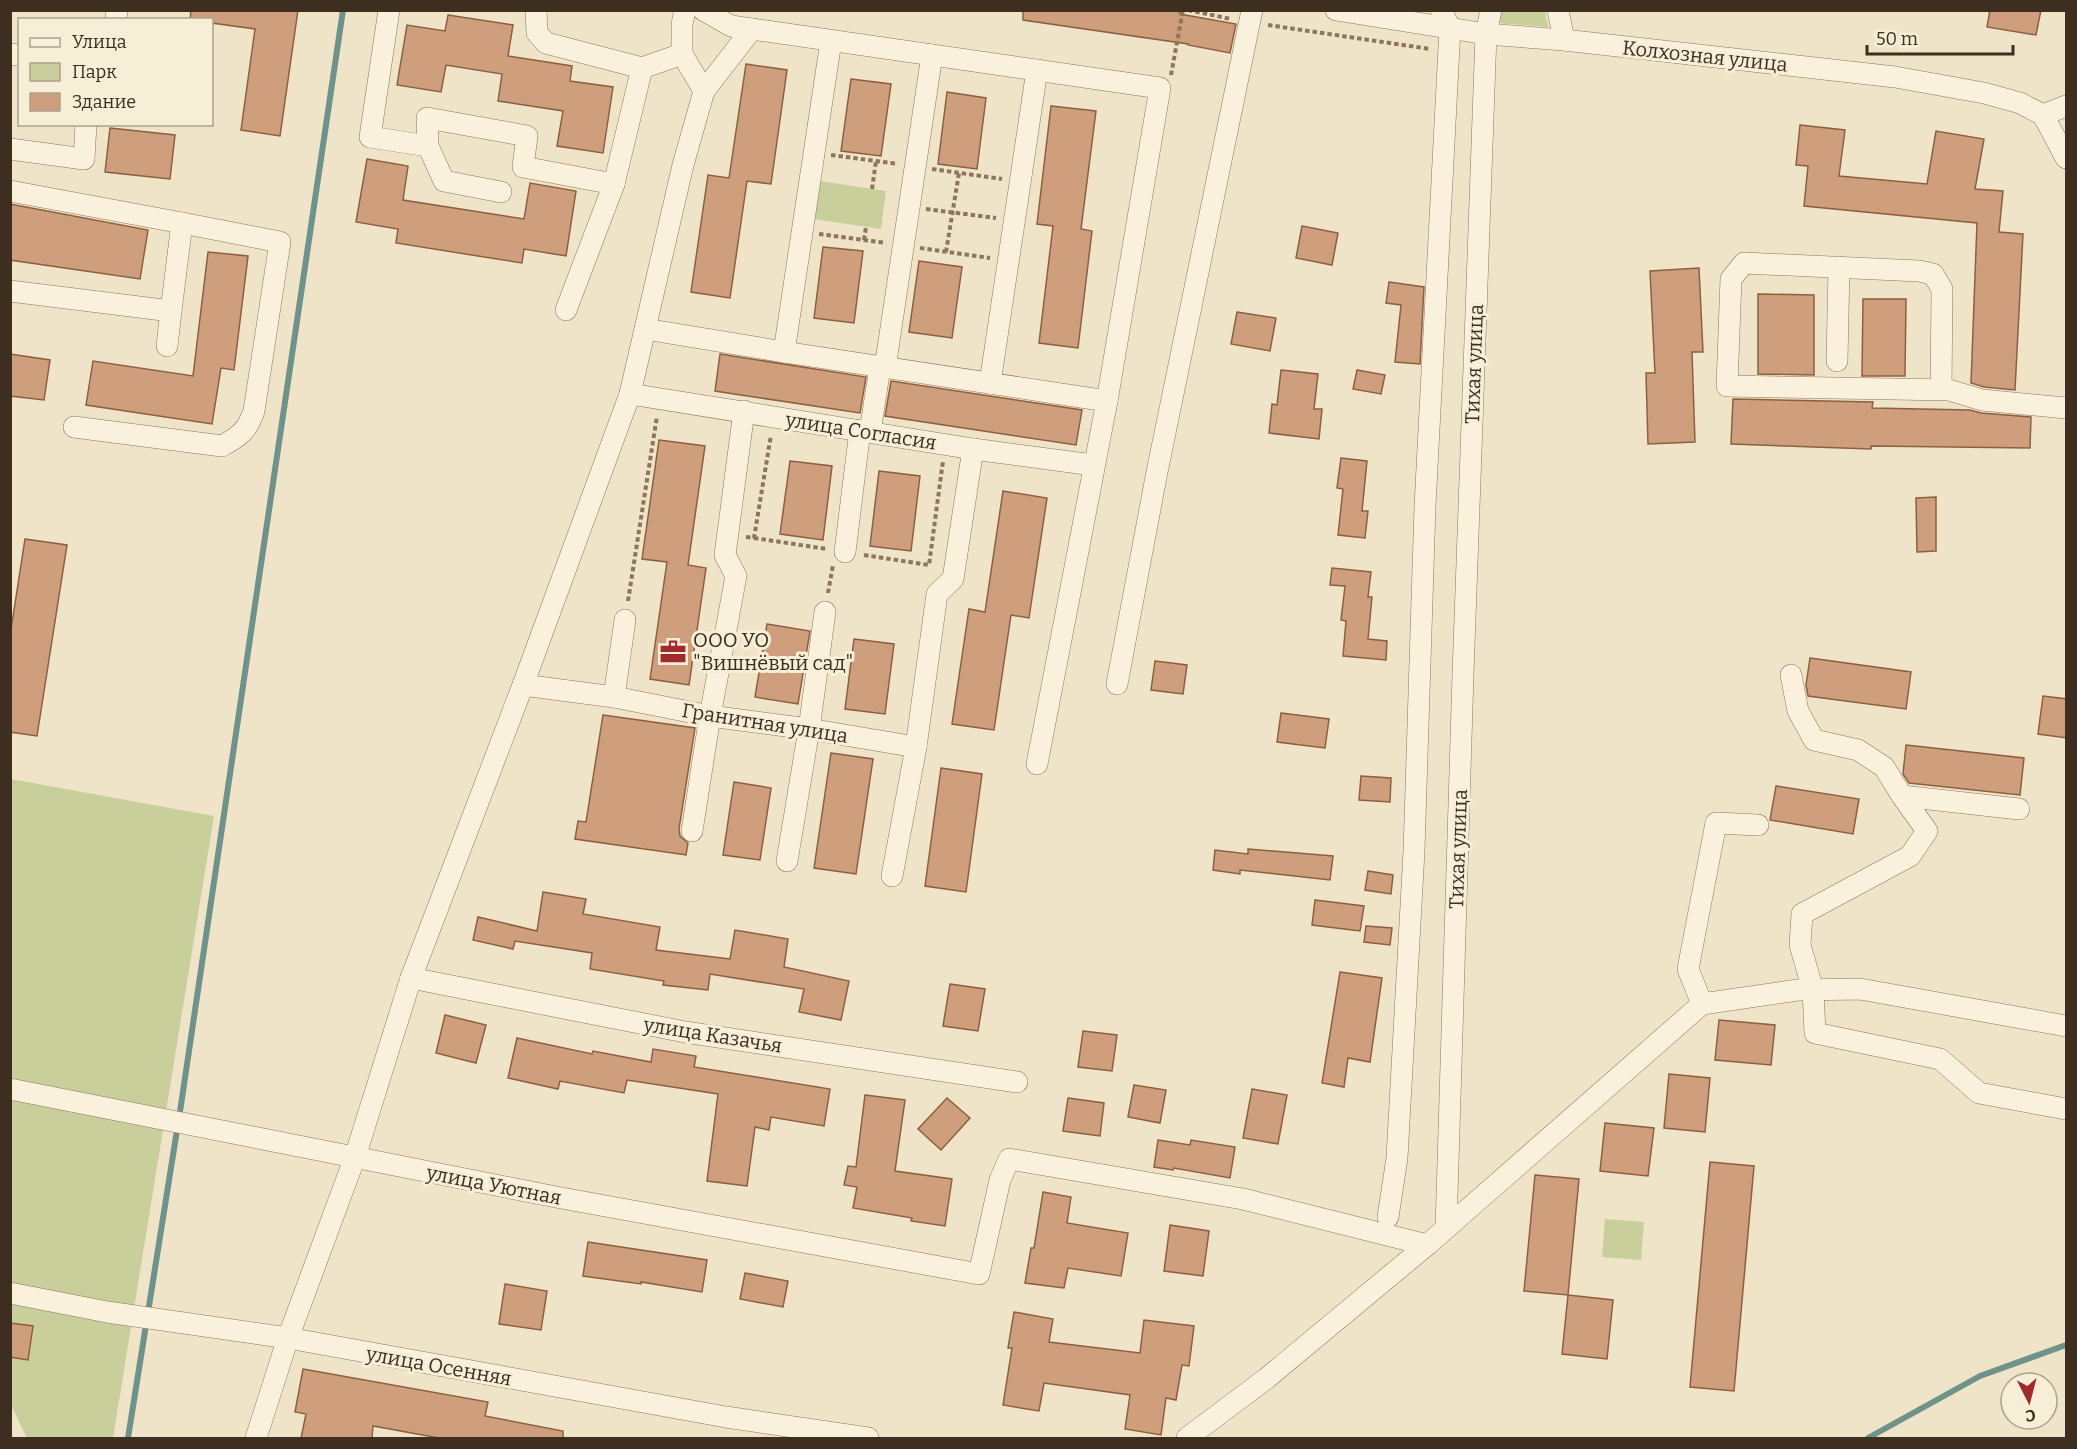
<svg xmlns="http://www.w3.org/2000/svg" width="2077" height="1449" font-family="Bitter,serif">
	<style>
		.green { fill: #c9cf9b }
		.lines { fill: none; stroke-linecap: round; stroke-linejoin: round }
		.stream { stroke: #6f938a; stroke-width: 6 }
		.building { fill: #cf9f7d; stroke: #8d5f41; stroke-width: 1.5 }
		.minor-casing { stroke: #8d765c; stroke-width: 22 }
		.path { stroke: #8d765c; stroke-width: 4; stroke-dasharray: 4.5 3; stroke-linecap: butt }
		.minor { stroke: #faf1dc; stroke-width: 21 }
		.labels { text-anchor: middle; stroke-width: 6; stroke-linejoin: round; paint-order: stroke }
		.street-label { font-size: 20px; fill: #3d2e20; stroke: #f7eed8 }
		.poi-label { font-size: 20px; fill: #3d2e20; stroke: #f7eed8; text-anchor: start }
	</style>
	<rect width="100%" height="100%" fill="#f0e4c8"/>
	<g class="green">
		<polygon points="1501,11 1545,11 1548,27 1498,23"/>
		<polygon points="820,181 886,191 881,229 814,219"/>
		<polygon points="11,779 214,816 113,1438 27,1438 11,1405"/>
		<polygon points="1605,1219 1644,1222 1641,1260 1602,1257"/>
	</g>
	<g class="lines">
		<g class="stream">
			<polyline points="128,1438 181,1105 343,10"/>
			<polyline points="1868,1438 1980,1376 2066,1345"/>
		</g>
	</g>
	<g class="building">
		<polygon points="191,10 298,10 280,136 241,130 255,29 212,23 212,20 190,20"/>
		<polygon points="1023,10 1170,10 1180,12 1180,14 1236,24 1230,53 1188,45 1188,44 1023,20"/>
		<polygon points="1990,10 2041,10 2036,35 1987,27"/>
		<polygon points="448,15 513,25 508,56 572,66 570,81 613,87 603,153 557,146 563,111 498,101 502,74 446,65 441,92 397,85 407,25 445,31"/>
		<polygon points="746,64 787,70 771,184 747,181 730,298 691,292 708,175 729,178"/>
		<polygon points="851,79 891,84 881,156 841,151"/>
		<polygon points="947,92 986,98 977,169 938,164"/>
		<polygon points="1051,106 1096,111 1081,229 1092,231 1078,348 1039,343 1053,226 1037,224"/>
		<polygon points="1800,125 1845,130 1839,176 1927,184 1936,131 1984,139 1975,189 2003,191 1999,232 2023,234 2015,390 1984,387 1971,383 1977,223 1804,206 1808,166 1796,165"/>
		<polygon points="110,128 175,135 170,179 105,172"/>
		<polygon points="367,159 408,166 403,200 524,219 530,183 576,191 566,256 524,249 522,263 396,243 398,229 356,222"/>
		<polygon points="10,204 148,230 140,279 10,260"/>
		<polygon points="1302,226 1338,233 1332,265 1296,258"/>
		<polygon points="823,247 863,251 854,323 814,318"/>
		<polygon points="208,252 248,256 234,370 221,368 212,424 86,405 93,361 193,376"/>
		<polygon points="919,261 962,267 952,338 909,332"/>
		<polygon points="1699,268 1703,352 1692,352 1695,442 1648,444 1646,373 1655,373 1650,271"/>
		<polygon points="1389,282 1424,287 1420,364 1395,362 1401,305 1386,303"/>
		<polygon points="1758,294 1814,295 1814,375 1758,374"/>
		<polygon points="1863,299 1906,299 1905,376 1862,376"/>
		<polygon points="1237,312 1276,318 1270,351 1231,344"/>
		<polygon points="10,354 50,360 44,400 10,396"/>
		<polygon points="720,354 866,377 860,413 715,391"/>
		<polygon points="1281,370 1318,374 1314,409 1322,409 1319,439 1269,433 1272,404 1277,405"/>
		<polygon points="1357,370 1385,375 1381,394 1353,389"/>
		<polygon points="891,381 1082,410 1076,445 885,416"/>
		<polygon points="1733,399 1873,402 1872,408 1970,410 1981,413 2031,417 2030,448 1871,446 1871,449 1731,444"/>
		<polygon points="659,440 705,446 688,565 706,568 689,685 650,679 667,562 642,559"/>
		<polygon points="1341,458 1367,461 1362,511 1368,511 1365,538 1338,535 1343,489 1337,488"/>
		<polygon points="790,461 832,466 823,540 780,534"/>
		<polygon points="879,471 920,476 911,551 870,546"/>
		<polygon points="1003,491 1047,498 1029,618 1011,615 994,730 952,724 969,609 985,612"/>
		<polygon points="1936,497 1936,551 1917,552 1916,498"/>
		<polygon points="25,539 67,545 37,736 10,732 10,636"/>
		<polygon points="1332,568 1371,572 1368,597 1372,597 1368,639 1387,641 1386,660 1343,656 1346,621 1341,620 1345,586 1330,585"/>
		<polygon points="767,624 810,631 798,704 755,697"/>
		<polygon points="854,639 894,644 885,714 845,709"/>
		<polygon points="1810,658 1911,672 1906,709 1808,696 1806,685"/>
		<polygon points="1155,661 1187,665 1183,694 1151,690"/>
		<polygon points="2043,696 2067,699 2067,738 2038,734"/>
		<polygon points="1281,713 1329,719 1325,748 1277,742"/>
		<polygon points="603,715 695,728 679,829 680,836 688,843 686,855 575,839 578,821 586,822"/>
		<polygon points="1906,745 2024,758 2020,795 1909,783 1903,774"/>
		<polygon points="831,753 873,759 856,874 814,868"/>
		<polygon points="941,768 982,774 966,892 925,886"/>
		<polygon points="1361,776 1391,778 1390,802 1359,800"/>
		<polygon points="734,782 771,788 760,860 723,855"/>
		<polygon points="1776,786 1859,799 1853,834 1770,820"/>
		<polygon points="1248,849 1333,856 1330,880 1240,870 1240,874 1213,870 1215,850 1248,854"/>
		<polygon points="1368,871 1393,875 1391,894 1365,890"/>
		<polygon points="543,892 586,899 583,914 660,927 656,950 730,959 735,930 788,939 784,967 849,981 841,1020 799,1012 804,989 710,974 708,990 663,985 664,981 590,969 592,953 515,941 513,949 473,940 478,917 537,931"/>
		<polygon points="1315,900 1364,906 1360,931 1312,925"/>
		<polygon points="1366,926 1392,928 1390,945 1364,942"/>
		<polygon points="1340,972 1382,978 1370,1062 1348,1058 1344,1087 1322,1083"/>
		<polygon points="950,984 985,989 978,1031 943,1026"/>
		<polygon points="445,1015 486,1025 476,1063 436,1053"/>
		<polygon points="1719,1020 1775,1025 1771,1065 1715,1060"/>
		<polygon points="1083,1031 1117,1035 1112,1071 1078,1067"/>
		<polygon points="517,1038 592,1054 593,1051 651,1062 653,1049 696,1056 694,1067 830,1089 824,1126 771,1117 769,1130 755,1127 747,1186 707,1181 718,1094 627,1080 624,1093 560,1081 558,1089 508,1078"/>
		<polygon points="1669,1074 1710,1078 1705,1132 1664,1128"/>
		<polygon points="1134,1085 1166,1090 1160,1123 1128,1117"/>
		<polygon points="1252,1089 1287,1095 1278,1144 1243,1138"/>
		<polygon points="865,1095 905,1100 895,1171 952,1179 945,1226 911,1221 912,1218 853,1208 857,1187 844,1185 848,1166 856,1167"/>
		<polygon points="947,1098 970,1118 941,1150 918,1129"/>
		<polygon points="1068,1098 1104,1103 1100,1136 1063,1131"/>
		<polygon points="1605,1123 1654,1128 1648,1176 1600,1171"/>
		<polygon points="1158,1140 1190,1145 1191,1140 1235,1147 1230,1178 1174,1168 1173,1170 1154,1167"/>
		<polygon points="1710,1162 1754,1166 1734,1391 1690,1387"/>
		<polygon points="1535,1175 1579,1179 1568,1295 1524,1291"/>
		<polygon points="1043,1192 1071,1197 1067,1223 1128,1233 1121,1276 1068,1268 1064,1288 1025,1283 1031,1248 1034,1248"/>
		<polygon points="1170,1225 1209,1231 1203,1276 1164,1271"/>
		<polygon points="588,1242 707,1260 702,1292 641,1282 641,1284 583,1276"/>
		<polygon points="745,1273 788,1281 783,1307 740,1299"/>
		<polygon points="505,1284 547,1291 541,1330 499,1324"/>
		<polygon points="1568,1295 1613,1300 1607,1359 1562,1354"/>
		<polygon points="1014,1312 1053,1319 1049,1342 1140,1353 1144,1320 1194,1326 1189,1366 1182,1365 1176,1400 1166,1398 1161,1435 1125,1429 1130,1395 1044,1383 1039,1411 1003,1405 1012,1348 1008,1348"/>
		<polygon points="10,1323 33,1326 28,1360 10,1357"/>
		<polygon points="303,1369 488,1402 485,1416 563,1431 563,1438 439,1438 373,1426 372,1438 301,1438 306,1414 295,1412"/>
	</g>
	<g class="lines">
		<g class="minor-casing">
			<g id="minor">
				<polyline points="389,10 370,137 428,146 444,181 501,192"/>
				<polyline points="536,10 537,33 546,43 642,68 682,54"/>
				<polyline points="685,10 682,24 682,54 704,91 683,165 645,329 784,352 1107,401 1160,88 731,26 703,10"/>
				<polyline points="1336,10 1486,34 1564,40 1895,77 1984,93 2020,103 2043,115 2066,158"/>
				<polyline points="1558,10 1564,40"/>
				<polyline points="116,20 117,10"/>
				<polyline points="10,54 20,55"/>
				<polyline points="704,91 752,29"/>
				<polyline points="2043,115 2066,106"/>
				<polyline points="428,146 427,118 527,136 523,167 614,184"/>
				<polyline points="10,149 84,159 86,124"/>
				<polyline points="10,191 182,223 171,311 10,291"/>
				<polyline points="566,310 614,184 642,68"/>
				<polyline points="167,346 171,311"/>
				<polyline points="784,352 831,41"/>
				<polyline points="1837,361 1839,267"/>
				<polyline points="885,368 932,55"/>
				<polyline points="990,383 1037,70"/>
				<polyline points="1941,390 1942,289 1933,274 1919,271 1744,263 1731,279 1727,386 1949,390 1982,400 2066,408"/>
				<polyline points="630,394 973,449 1093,465"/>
				<path d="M 74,427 L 222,446 C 240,436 247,431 254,411 L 280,242 L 182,223"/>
				<polyline points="870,432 880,367"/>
				<polyline points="845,552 860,430"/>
				<polyline points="1791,675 1798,711 1814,740 1858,750 1884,767 1902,796"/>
				<polyline points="1117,684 1157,472 1252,10"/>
				<polyline points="523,685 614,697 710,716 809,729 916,747"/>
				<polyline points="614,697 625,620"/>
				<polyline points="1037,764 1107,401"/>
				<polyline points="2019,809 1902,796 1927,831 1910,856 1802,914 1800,945 1813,990 1815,1033 1940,1059 1979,1093 2066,1109"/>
				<polyline points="692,831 710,716 736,576 725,555 744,411"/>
				<polyline points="787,861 809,729 825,612"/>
				<polyline points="892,876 916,747 937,594 953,579 973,449"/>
				<polyline points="411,978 685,1032 1017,1082"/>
				<polyline points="1702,1004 1688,969 1716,823 1758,825"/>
				<polyline points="10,1089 556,1197 979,1274 1000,1180 1009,1159 1243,1199 1427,1245"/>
				<polyline points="1388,1217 1397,1158 1414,851 1425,506 1450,28 1441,10"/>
				<polyline points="1446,1228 1463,674 1486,34 1491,10"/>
				<polyline points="10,1293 107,1312 288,1338 726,1417 868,1438"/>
				<polyline points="256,1438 288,1338 355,1157 411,978 523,685 630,394 645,329"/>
				<polyline points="1187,1438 1267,1378 1427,1245 1702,1004 1798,990 1860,989 2066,1026"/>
			</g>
		</g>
		<g class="path">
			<polyline points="1188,10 1231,19"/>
			<polyline points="1268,25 1430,49"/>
			<polyline points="1171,75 1183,10"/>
			<polyline points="831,155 898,164"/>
			<polyline points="932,169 1002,179"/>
			<polyline points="872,189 876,161"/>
			<polyline points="926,209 996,218"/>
			<polyline points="819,234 886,243"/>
			<polyline points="864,240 866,227"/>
			<polyline points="920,248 990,258"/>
			<polyline points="946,252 959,173"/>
			<polyline points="746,537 754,538 771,435"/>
			<polyline points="754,538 827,549"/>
			<polyline points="864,555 929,565 943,461"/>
			<polyline points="828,593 833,565"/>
			<polyline points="628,601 657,416"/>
		</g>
		<use href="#minor" class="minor"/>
	</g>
	<defs>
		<g id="office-bare" transform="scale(2.07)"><path d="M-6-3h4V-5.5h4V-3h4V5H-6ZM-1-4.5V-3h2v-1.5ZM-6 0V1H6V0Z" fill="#9e2a2b" stroke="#f7eed8" stroke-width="2.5" paint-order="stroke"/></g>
	</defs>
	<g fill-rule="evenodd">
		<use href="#office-bare" x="673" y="652"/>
	</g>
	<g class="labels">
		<g class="street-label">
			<text transform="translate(1705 56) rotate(6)" y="7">Колхозная улица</text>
			<text transform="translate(1474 364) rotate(-88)" y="7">Тихая улица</text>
			<text transform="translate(861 431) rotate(9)" y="7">улица Согласия</text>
			<text transform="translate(765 723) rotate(9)" y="7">Гранитная улица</text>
			<text transform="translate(1458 849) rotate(-88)" y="7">Тихая улица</text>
			<text transform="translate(713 1035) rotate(9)" y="7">улица Казачья</text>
			<text transform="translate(494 1185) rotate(11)" y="7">улица Уютная</text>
			<text transform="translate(439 1366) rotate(10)" y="7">улица Осенняя</text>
		</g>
		<g class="poi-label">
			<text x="693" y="647">ООО УО<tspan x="693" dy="23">"Вишнёвый сад"</tspan></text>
		</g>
	</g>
	<rect width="2077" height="1449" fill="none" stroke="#3d2e20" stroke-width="24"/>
	<rect x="18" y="18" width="195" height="108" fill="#f7eed8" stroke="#ada18e" stroke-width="1.5"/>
	<rect x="30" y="38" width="30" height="9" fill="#faf1dc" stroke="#ada18e" stroke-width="1.5"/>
	<text x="72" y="48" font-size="18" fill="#3d2e20">Улица</text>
	<rect x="30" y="63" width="30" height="18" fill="#c9cf9b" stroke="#ada18e" stroke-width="1.5"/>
	<text x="72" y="78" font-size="18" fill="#3d2e20">Парк</text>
	<rect x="30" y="93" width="30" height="18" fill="#cf9f7d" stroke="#ada18e" stroke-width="1.5"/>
	<text x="72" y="108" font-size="18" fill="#3d2e20">Здание</text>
	<g transform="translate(2029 1401) rotate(174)"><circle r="28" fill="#f7eed8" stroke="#ada18e" stroke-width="1.5"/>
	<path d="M0-4.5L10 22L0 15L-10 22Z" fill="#9e2a2b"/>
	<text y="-9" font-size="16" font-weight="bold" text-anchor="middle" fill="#3d2e20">С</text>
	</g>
	<path d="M1867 45v9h146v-9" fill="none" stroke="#3d2e20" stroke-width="3"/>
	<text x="1876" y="45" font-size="18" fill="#3d2e20" stroke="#f7eed8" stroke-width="4.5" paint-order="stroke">50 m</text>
</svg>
